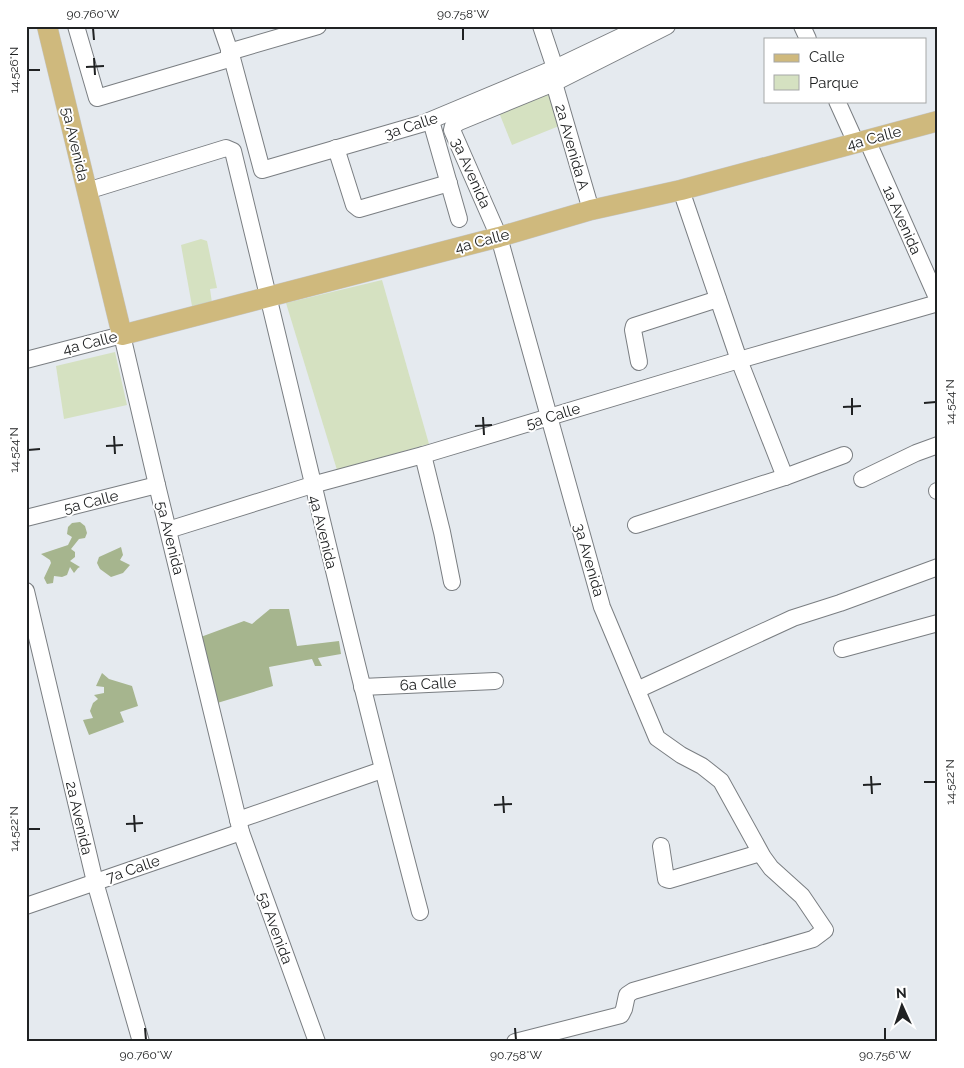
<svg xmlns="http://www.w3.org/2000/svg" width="964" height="1068" font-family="Raleway,sans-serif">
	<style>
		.green { fill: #d5e1c1 }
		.forest { fill: #a6b58e }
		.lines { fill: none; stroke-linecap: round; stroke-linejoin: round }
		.minor-casing { stroke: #7a7e82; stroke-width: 18 }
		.major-casing { stroke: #c5c6c6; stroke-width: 21 }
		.minor { stroke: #fff; stroke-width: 16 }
		.major { stroke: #cfb97d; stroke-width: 20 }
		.ticks { fill: none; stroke: #202223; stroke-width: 2 }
		.labels { text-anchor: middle; stroke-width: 4; stroke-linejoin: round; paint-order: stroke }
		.street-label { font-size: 15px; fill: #202223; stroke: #fff }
		.neatline { fill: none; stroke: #202223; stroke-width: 2 }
		.ticks-label { font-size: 12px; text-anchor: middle; fill: #202223 }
	</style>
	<rect width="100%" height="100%" fill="#e5eaef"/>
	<g class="green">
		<polygon points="551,90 564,124 512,145 498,110"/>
		<polygon points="201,239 207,241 217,288 210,289 212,303 192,306 181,245"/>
		<polygon points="382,280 429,444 337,470 286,303"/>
		<polygon points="115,352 127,405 64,419 56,366"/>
	</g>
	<g class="forest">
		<polygon points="80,522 85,526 87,533 85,538 79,539 71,549 75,552 75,557 70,561 80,567 78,568 74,573 70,567 67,575 62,577 54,576 53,583 47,584 44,578 51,563 50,560 41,554 68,545 72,537 67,534 68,527 72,523"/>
		<polygon points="121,547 123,555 120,560 130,565 123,573 111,577 100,569 97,563 99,557"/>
		<polygon points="270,609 289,609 297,646 339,641 341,654 318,658 322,666 315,666 312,659 269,667 273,686 214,704 198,638 244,621 252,624"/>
		<polygon points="102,673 109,679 132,686 138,706 120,712 124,722 89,735 83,720 93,718 90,711 93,703 98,699 94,695 104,693 104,687 96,686"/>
	</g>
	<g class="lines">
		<g class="minor-casing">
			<g id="minor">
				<polyline points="76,26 97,98 232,58"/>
				<polyline points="221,26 232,58 262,170 424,123 555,68 641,27"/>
				<polyline points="541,26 555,68"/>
				<polyline points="802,26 808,39"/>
				<polyline points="229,52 318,26"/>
				<polyline points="554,83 591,210"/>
				<polyline points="837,101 856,143"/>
				<polyline points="431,121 459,219"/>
				<polyline points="867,140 938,300"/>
				<polyline points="336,148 354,205 359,209 449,183"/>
				<polyline points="681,190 739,360 785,477"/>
				<path d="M 87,191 L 226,148 L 233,151 C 295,405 353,659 420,912"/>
				<polyline points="26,360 122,335 157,485 241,832 317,1042"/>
				<polyline points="639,362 633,330 634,326 718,299"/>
				<polyline points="423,455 442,532 452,582"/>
				<polyline points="862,479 916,453 938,445"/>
				<polyline points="937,491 938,491"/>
				<polyline points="26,518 157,485"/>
				<polyline points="636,525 785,477 844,455"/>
				<polyline points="168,530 312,485 423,455 739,360 938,303"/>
				<polyline points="26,591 95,882 141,1042"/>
				<polyline points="842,649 938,623"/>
				<polyline points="362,687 495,681"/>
				<polyline points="637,690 793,618 840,603 938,567"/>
				<polyline points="238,820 382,770"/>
				<polyline points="661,846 666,879 669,880 760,853"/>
				<polyline points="26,906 241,832"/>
				<polyline points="515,1042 621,1015 624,1009 627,995 633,991 813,939 825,930 802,896 771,868 763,857 721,781 702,766 681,755 657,738 602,607 499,237 452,130 453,126 459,122 554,83 667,26"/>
			</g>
		</g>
		<g class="major-casing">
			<polyline id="major" points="47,26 122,335 499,237 591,210 681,190 938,121"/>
		</g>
		<use href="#minor" class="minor"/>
		<use href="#major" class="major"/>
	</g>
	<path class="ticks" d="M 93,28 L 94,40M 463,28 L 463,40M 94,58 L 95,75M 86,67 L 104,66M 28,70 L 40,70M 852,398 L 852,415M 924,403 L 936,402M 843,407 L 861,406M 483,417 L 484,435M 475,426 L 492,425M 114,436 L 115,454M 106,446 L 123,445M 28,450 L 40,449M 871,776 L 872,794M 924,782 L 936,782M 863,785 L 881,784M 503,796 L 504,813M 494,805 L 512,804M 134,815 L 135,832M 126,824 L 143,823M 28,829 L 40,829M 145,1028 L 146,1040M 515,1028 L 516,1040M 885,1028 L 885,1040"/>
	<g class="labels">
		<g class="street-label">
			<text transform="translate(411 126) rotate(-18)" y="5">3a Calle</text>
			<text transform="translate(874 138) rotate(-15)" y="5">4a Calle</text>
			<text transform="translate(75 144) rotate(77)" y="5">5a Avenida</text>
			<text transform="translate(572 147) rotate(74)" y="5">2a Avenida A</text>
			<text transform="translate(471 173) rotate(66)" y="5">3a Avenida</text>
			<text transform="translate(902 220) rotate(66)" y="5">1a Avenida</text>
			<text transform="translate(482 241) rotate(-15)" y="5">4a Calle</text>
			<text transform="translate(90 343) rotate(-14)" y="5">4a Calle</text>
			<text transform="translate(553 416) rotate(-17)" y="5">5a Calle</text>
			<text transform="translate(91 502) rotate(-14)" y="5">5a Calle</text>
			<text transform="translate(323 532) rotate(76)" y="5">4a Avenida</text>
			<text transform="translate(170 538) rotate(76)" y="5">5a Avenida</text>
			<text transform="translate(589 560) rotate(74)" y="5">3a Avenida</text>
			<text transform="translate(428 684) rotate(-3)" y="5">6a Calle</text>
			<text transform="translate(79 818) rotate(77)" y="5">2a Avenida</text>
			<text transform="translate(133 869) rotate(-19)" y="5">7a Calle</text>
			<text transform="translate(275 928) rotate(70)" y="5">5a Avenida</text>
		</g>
	</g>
	<rect width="964" height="1068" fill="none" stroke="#ffffff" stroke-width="55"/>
	<rect x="764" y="38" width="162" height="65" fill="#ffffff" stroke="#a6a7a7"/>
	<rect x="774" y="54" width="25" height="8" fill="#cfb97d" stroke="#a6a7a7"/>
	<text x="809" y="62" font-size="15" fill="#202223">Calle</text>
	<rect x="774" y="75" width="25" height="15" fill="#d5e1c1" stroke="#a6a7a7"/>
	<text x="809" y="88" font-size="15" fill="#202223">Parque</text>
	<g transform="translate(902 1006) rotate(357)" stroke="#ffffff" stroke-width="4" paint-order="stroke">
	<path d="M0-4L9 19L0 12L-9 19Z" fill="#202223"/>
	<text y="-8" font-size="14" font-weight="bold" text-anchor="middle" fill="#202223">N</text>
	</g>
	<rect x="28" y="28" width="908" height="1012" class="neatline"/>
	<g class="ticks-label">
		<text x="93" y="18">90.760°W</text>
		<text x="463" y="18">90.758°W</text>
		<text transform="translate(14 70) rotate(-90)" y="4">14.526°N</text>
		<text transform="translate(950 402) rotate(-90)" y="4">14.524°N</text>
		<text transform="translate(14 450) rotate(-90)" y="4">14.524°N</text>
		<text transform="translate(950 782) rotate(-90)" y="4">14.522°N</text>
		<text transform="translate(14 829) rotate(-90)" y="4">14.522°N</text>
		<text x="146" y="1059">90.760°W</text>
		<text x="516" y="1059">90.758°W</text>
		<text x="885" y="1059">90.756°W</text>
	</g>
</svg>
